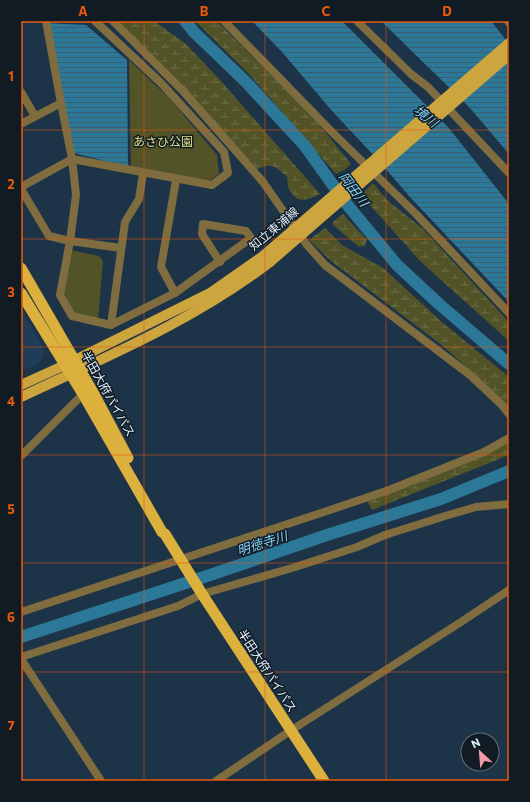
<svg xmlns="http://www.w3.org/2000/svg" width="530" height="802" font-family="Commissioner,'Noto Sans JP',sans-serif">
	<style>
		.built { fill: #203d57 }
		.green { fill: #525428 }
		.wetland { fill: url(#wetland-marsh) }
		.water { fill: url(#water-rules) }
		.lines { fill: none; stroke-linecap: round; stroke-linejoin: round }
		.river { stroke: #2c7898; stroke-width: 12 }
		.minor { stroke: #7f6c3f; stroke-width: 8 }
		.primary { stroke: #cda53f; stroke-width: 10 }
		.trunk { stroke: #dcb03c; stroke-width: 11 }
		.primary-bridge { stroke: #cda53f; stroke-width: 10 }
		.grid { fill: none; stroke: #e8590c; stroke-width: 1; stroke-opacity: 0.55 }
		.labels { text-anchor: middle; stroke-width: 3; stroke-linejoin: round; paint-order: stroke }
		.park-label { font-size: 12px; fill: #dce081; stroke: #101b24 }
		.street-label { font-size: 12px; fill: #e1f0fd; stroke: #101b24 }
		.water-label { font-size: 13px; font-style: italic; fill: #86d6fc; stroke: #101b24 }
		.neatline { fill: none; stroke: #e8590c; stroke-width: 1.5 }
		.grid-label { font-size: 13px; text-anchor: middle; font-weight: bold; fill: #e8590c }
	</style>
	<defs>
		<pattern id="wetland-marsh" width="20" height="14" patternUnits="userSpaceOnUse"><rect width="20" height="14" fill="#525428"/><path d="M1 5h8M5 5V1M11 12h8M15 12V8" fill="none" stroke="#6b6d48"/></pattern>
		<pattern id="water-rules" width="6" height="5" patternUnits="userSpaceOnUse"><rect width="6" height="5" fill="#2c7898"/><path d="M0 2.5h6" fill="none" stroke="#386072"/></pattern>
	</defs>
	<rect width="100%" height="100%" fill="#1d3448"/>
	<polygon class="built" points="21,310 45,351 39,363 21,371"/>
	<g class="green">
		<polygon points="129,60 171,100 217,155 219,174 203,185 131,168"/>
		<polygon points="65,249 99,256 103,261 98,320 72,316 60,295"/>
	</g>
	<g class="wetland">
		<path d="M 108,21 L 154,21 L 186,44 L 221,81 L 320,194 C 306,201 295,205 288,186 C 287,184 288,180 287,177 C 286,175 284,174 282,173 C 273,163 267,165 255,170 Z"/>
		<polygon points="195,21 217,21 312,116 351,164 344,170 336,174 248,73"/>
		<polygon points="373,183 387,200 422,228 509,322 509,341 421,262 361,195"/>
		<polygon points="343,214 367,240 364,247 361,246 359,247 332,224 334,221"/>
		<polygon points="325,228 342,245 383,268 443,323 509,377 509,414 486,385 443,346 331,261 309,240"/>
		<polygon points="509,438 509,455 372,510 367,501"/>
	</g>
	<g class="water">
		<polygon points="252,21 342,21 448,127 509,204 509,302 410,197 378,160 332,111 282,52"/>
		<polygon points="381,21 491,21 509,44 509,154 470,108"/>
		<polygon points="45,23 86,25 127,60 128,167 74,153"/>
	</g>
	<g class="lines">
		<g class="river">
			<polyline points="185,21 194,32 246,82 305,146 345,202 397,265 439,304 509,364"/>
			<polyline points="21,637 213,574 327,535 441,499 509,471"/>
		</g>
		<g class="minor">
			<polyline points="46,21 61,103 72,159 76,195 70,241 60,295 72,316 111,325 175,293 251,238 246,231 203,224 202,234 220,262"/>
			<polyline points="113,21 183,91 228,142 263,182 307,245 325,265 470,375 502,405 509,414"/>
			<polyline points="224,21 332,132 417,215 509,313"/>
			<polyline points="357,21 411,74 428,87 509,173"/>
			<polyline points="508,21 509,23"/>
			<polyline points="21,92 35,116"/>
			<polyline points="21,124 61,103"/>
			<polyline points="21,187 72,159 212,185 228,173 224,152 161,83 95,21"/>
			<polyline points="21,189 49,236 70,241 121,248"/>
			<polyline points="175,293 161,267 176,180"/>
			<polyline points="111,325 125,222 139,199 143,173"/>
			<polyline points="21,456 83,394"/>
			<polyline points="21,612 324,512 389,490 484,452 509,438"/>
			<polyline points="21,657 178,606 202,594 292,568 357,547 385,535 445,516 476,507 509,504"/>
			<polyline points="21,659 101,781"/>
			<polyline points="216,781 290,731 461,622 509,590"/>
		</g>
		<g class="primary">
			<polyline points="21,385 65,365 210,293 263,256"/>
			<path d="M 21,397 C 106,357 195,320 270,262"/>
		</g>
		<g class="trunk">
			<polyline points="21,268 94,394 128,458"/>
			<polyline points="21,293 83,394 162,532 165,534 202,594 324,781"/>
		</g>
		<g class="primary-bridge">
			<polyline points="263,256 509,43"/>
			<polyline points="270,262 509,55"/>
		</g>
	</g>
	<path class="grid" d="M 144,21 L 144,781M 265,21 L 265,781M 386,21 L 386,781M 21,130 L 509,130M 21,239 L 509,239M 21,347 L 509,347M 21,455 L 509,455M 21,563 L 509,563M 21,672 L 509,672"/>
	<g class="labels">
		<g class="park-label">
			<text x="163" y="146">あさひ公園</text>
		</g>
		<g class="street-label">
			<text transform="translate(274 229) rotate(-40)" y="4">知立東浦線</text>
			<text transform="translate(108 394) rotate(61)" y="4">半田大府パイパス</text>
			<text transform="translate(267 671) rotate(57)" y="4">半田大府パイパス</text>
		</g>
		<g class="water-label">
			<text transform="translate(426 116) rotate(38)" y="5">境川</text>
			<text transform="translate(354 189) rotate(53)" y="5">岡田川</text>
			<text transform="translate(262 543) rotate(-18)" y="5">明徳寺川</text>
		</g>
	</g>
	<rect width="530" height="802" fill="none" stroke="#101b24" stroke-width="44"/>
	<g transform="translate(480 752) rotate(334)"><circle r="19" fill="#101b24" stroke="#64707b"/>
	<path d="M0-3L7 15L0 10L-7 15Z" fill="#f39aa8"/>
	<text y="-6" font-size="11" font-weight="bold" text-anchor="middle" fill="#e1f0fd">N</text>
	</g>
	<rect x="22" y="22" width="486" height="758" class="neatline"/>
	<g class="grid-label">
		<text x="83" y="16">A</text>
		<text x="204" y="16">B</text>
		<text x="326" y="16">C</text>
		<text x="447" y="16">D</text>
		<text x="11" y="81">1</text>
		<text x="11" y="189">2</text>
		<text x="11" y="297">3</text>
		<text x="11" y="406">4</text>
		<text x="11" y="514">5</text>
		<text x="11" y="622">6</text>
		<text x="11" y="730">7</text>
	</g>
</svg>
